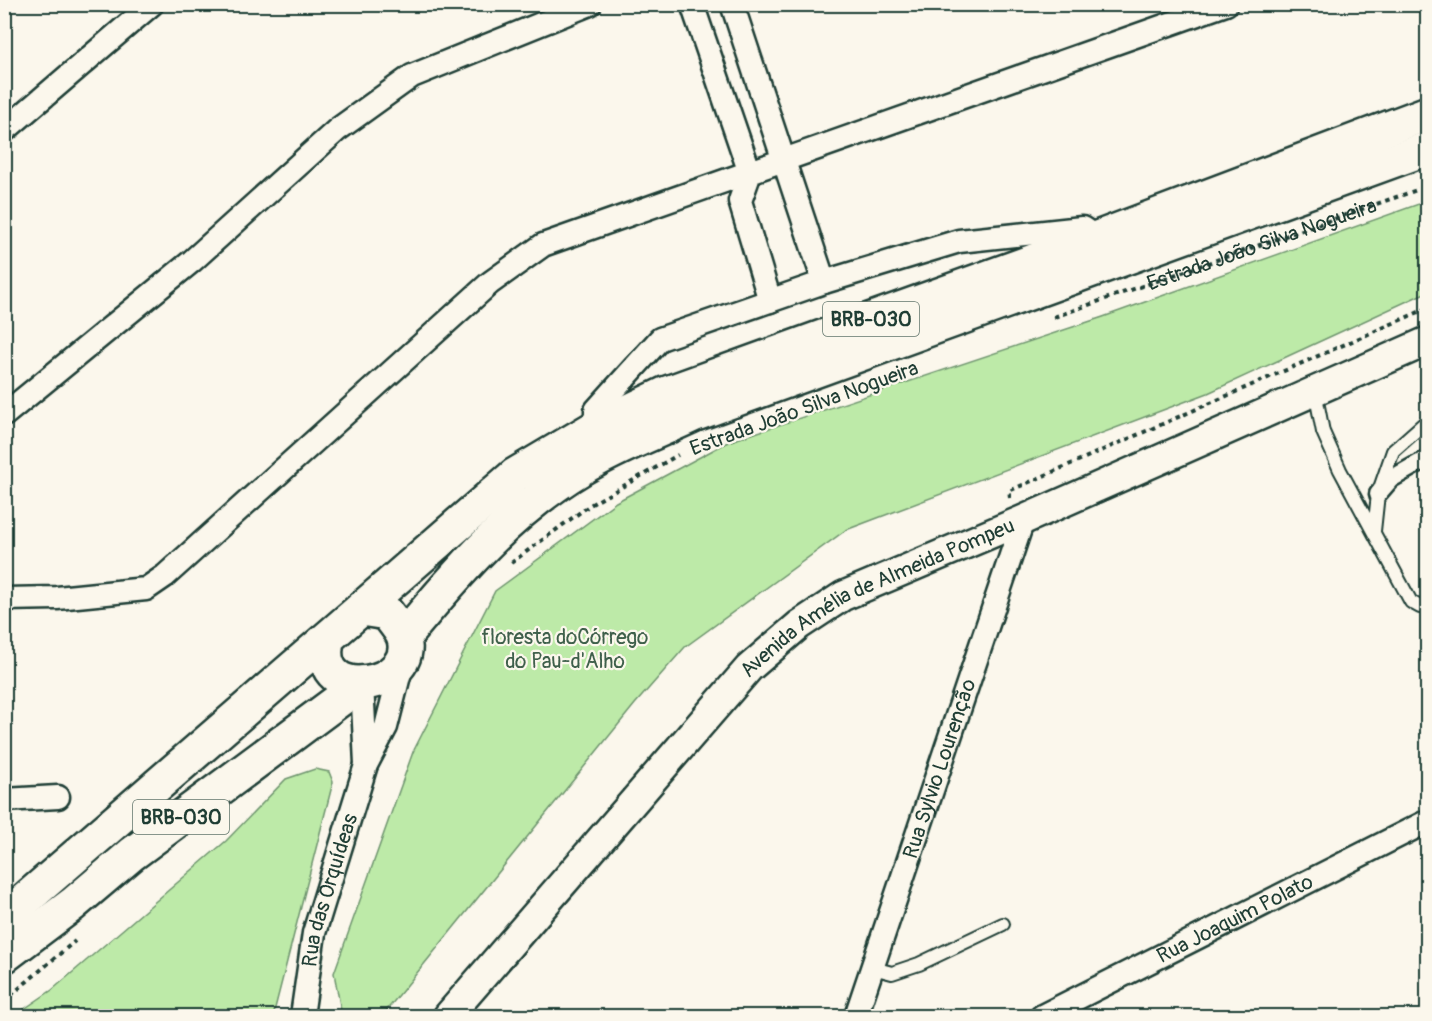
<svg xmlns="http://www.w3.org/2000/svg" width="1432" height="1021" font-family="Pangolin,sans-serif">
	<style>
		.green { fill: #bdeaa8; stroke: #6e946e; stroke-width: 1.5 }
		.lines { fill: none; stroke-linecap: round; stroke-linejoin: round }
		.service-casing { stroke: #1f3d34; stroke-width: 16 }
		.pedestrian-casing { stroke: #1f3d34; stroke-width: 21 }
		.minor-casing { stroke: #1f3d34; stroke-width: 27 }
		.tertiary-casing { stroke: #1f3d34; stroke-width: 33 }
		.primary-casing { stroke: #1f3d34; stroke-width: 38 }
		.trunk-casing { stroke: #1f3d34; stroke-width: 38 }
		.path { stroke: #1f3d34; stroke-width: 4; stroke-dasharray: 4.5 4.5; stroke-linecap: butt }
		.service { stroke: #fbf7ec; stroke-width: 12 }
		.pedestrian { stroke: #fbf7ec; stroke-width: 16 }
		.minor { stroke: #fbf7ec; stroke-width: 22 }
		.tertiary { stroke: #fbf7ec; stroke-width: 28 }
		.primary { stroke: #fbf7ec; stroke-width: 33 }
		.trunk { stroke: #fbf7ec; stroke-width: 33 }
		.labels { text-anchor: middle; stroke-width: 4.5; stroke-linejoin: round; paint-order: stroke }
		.shield { fill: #fbf7ec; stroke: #61756b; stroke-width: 1.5 }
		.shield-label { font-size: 20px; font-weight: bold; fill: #1f3d34 }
		.street-label { font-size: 21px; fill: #1f3d34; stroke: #fbf7ec }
		.park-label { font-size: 21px; fill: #3f604b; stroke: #fbf7ec }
	</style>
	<rect width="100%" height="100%" fill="#fbf7ec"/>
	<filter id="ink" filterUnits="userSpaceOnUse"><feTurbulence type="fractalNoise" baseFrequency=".0167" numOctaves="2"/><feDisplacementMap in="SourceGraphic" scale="12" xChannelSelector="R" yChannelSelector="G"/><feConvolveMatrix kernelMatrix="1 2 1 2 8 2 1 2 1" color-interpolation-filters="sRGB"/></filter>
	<g filter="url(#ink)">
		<g class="green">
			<polygon points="1427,201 1427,292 1208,393 846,530 685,647 635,704 382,1016 342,1016 334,973 413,752 495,591 616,502 728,442 1103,317"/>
			<polygon points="315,769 329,772 333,782 273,1016 14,1016 52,990 226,841 286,779"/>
		</g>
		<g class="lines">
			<g class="service-casing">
				<g id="service">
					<polyline points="1315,391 1323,432 1340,470 1411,602 1420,607 1428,606"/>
					<polyline points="1374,531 1378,494 1393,451 1428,420"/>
					<polyline points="873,968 892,973 919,964 1003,924"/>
				</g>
			</g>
			<g class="pedestrian-casing">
				<polyline id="pedestrian" points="1378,494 1391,479 1428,458"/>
			</g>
			<g class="minor-casing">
				<g id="minor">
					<polyline points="692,4 750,173 740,201 770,301"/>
					<polyline points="732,4 824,282"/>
					<polyline points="4,131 152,4"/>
					<polyline points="4,415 192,261 337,130 412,76 590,4"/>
					<polyline points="596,427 596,410 660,339 824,282 959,241 1082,228 1097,238"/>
					<polyline points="4,599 57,598 146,589 165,576 490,283 543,245 1226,4"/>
					<polyline points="362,683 366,764"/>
					<polyline points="4,800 58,797"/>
					<path id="s2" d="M 302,1016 L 314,933 L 366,765 L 386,727 L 403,660"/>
					<path id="s3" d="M 856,1016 L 1023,520"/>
					<path id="s4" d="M 1042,1016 L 1428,821"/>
				</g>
			</g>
			<g class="tertiary-casing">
				<g id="tertiary">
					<path id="s5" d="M 448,1016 L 749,668 L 799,625 L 843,596 L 1023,520 L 1428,341"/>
				</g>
			</g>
			<g class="primary-casing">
				<g id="primary">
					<polyline points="361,609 515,475 596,427 667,393 1097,238 1428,113"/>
					<path d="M 404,637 C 456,574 510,511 582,468 C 616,447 657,432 693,415 L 1428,148"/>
				</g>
			</g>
			<g class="trunk-casing">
				<g id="trunk">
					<path d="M 4,918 L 361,609 L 387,613 C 392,620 400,629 403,636 C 422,686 313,708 327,641"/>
					<polyline points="4,956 73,904 132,854 362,683"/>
				</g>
			</g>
			<g class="path">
				<path id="s1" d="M 1054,317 L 1428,186"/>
				<polyline points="1010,498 1009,491 1428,308"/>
				<polyline points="511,563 590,505 678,455"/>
				<polyline points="4,1001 75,941"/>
			</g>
			<use href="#service" class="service"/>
			<use href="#pedestrian" class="pedestrian"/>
			<use href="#minor" class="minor"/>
			<use href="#tertiary" class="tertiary"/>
			<use href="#primary" class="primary"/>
			<use href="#trunk" class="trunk"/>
		</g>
	</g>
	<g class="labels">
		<g class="shield">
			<rect x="823" y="302" width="96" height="34" rx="4.5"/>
			<rect x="133" y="800" width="96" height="34" rx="4.5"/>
		</g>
		<g class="shield-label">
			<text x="871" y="326">BRB-030</text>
			<text x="181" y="824">BRB-030</text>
		</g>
		<g class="street-label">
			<text dy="7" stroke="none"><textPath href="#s1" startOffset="220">Estrada João Silva Nogueira</textPath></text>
			<text transform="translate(804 408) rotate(-20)" y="7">Estrada João Silva Nogueira</text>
			<text dy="7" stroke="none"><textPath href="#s5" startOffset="608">Avenida Amélia de Almeida Pompeu</textPath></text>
			<text dy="7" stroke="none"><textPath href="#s3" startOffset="261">Rua Sylvio Lourenção</textPath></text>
			<text dy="7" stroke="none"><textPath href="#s2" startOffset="129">Rua das Orquídeas</textPath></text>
			<text dy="7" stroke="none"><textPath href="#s4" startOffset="216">Rua Joaquim Polato</textPath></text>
		</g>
		<g class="park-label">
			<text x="565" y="644">floresta doCórrego<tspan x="565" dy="24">do Pau-d'Alho</tspan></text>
		</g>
	</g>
	<rect width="1432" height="1021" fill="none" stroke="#fbf7ec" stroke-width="24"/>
	<rect x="12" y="12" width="1408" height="997" fill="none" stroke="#1f3d34" stroke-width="2" filter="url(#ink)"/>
</svg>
